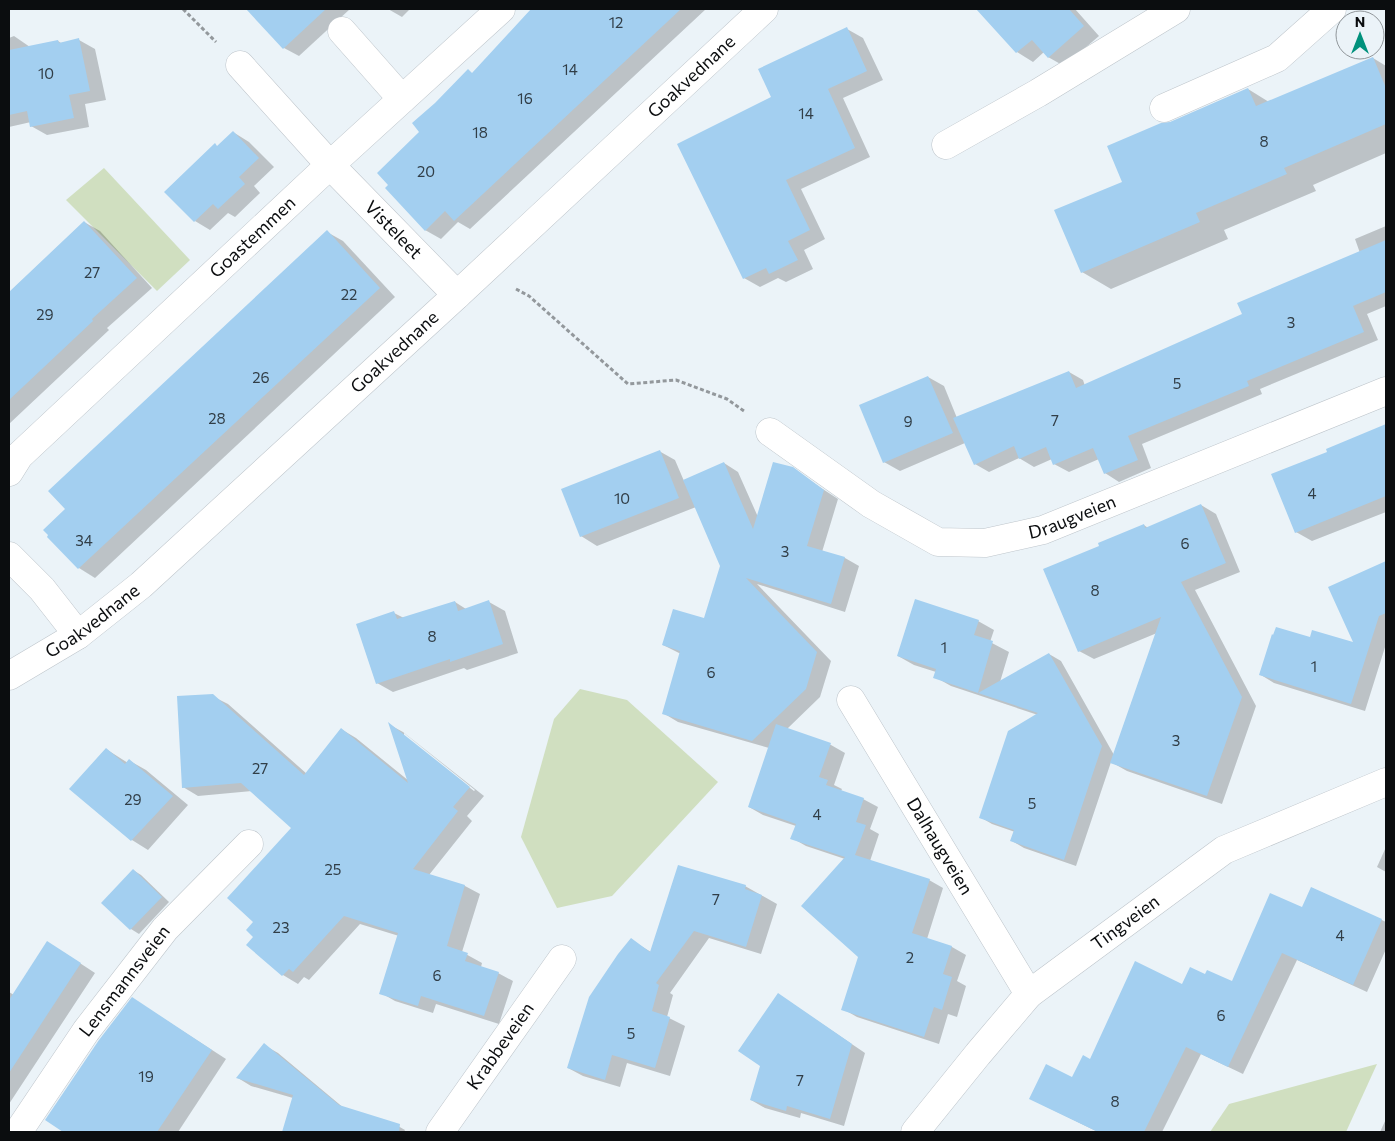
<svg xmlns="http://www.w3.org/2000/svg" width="1395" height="1141" font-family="Commissioner,sans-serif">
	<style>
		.green { fill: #d0dfc0 }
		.shadow { fill: #0003; fill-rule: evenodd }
		.building { fill: #a3cff0 }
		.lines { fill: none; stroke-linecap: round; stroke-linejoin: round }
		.minor-casing { stroke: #bec5cb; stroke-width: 29 }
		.path { stroke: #93989c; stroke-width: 3; stroke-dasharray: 4 2.5; stroke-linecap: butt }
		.minor { stroke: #fff; stroke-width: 28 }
		.labels { text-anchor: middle; stroke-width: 5; stroke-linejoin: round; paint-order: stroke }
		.number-label { font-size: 15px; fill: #313e47 }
		.street-label { font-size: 18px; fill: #0b0d0f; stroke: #ebf3f8 }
	</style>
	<rect width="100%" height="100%" fill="#ebf3f8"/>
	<g class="green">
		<polygon points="104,168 190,260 157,291 66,200"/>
		<polygon points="580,689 627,700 718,782 612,896 557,908 521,837 554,719"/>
		<polygon points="1377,1064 1346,1132 1210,1132 1229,1104"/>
	</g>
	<g class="shadow">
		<polygon points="247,9 350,9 299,56 284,48"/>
		<polygon points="388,9 410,9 402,17"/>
		<polygon points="536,9 706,9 470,229 458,222 441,239 425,230 421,132 436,104 468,71 473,74 515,28"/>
		<polygon points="978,9 1075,9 1099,36 1064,66 1048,57 1044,52 1033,62 1017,52"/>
		<polygon points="847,29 863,38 883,80 843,98 870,157 801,189 825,239 804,250 813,269 786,282 778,278 760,287 744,278 773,97"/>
		<polygon points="14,36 30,47 58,41 61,43 79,40 95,49 106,100 85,104 89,127 47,135 31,126 31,122 9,127 9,38"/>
		<polygon points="1373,58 1386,66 1386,153 1313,185 1316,191 1224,230 1228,239 1111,289 1082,272 1123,183 1171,124 1248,89 1269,102"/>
		<polygon points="233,132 249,142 274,167 254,186 260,193 235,217 228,213 210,230 195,221 218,147"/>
		<polygon points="84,222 100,231 152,288 107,328 109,330 9,424 9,293"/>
		<polygon points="1386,226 1386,306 1367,314 1378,340 1260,389 1262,394 1142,444 1151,468 1119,482 1105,473 1099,459 1069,472 1054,464 1052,459 1034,467 1019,458 989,472 975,464 965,443 900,471 884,462 928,377 944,386 957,418 1069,372 1083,380 1085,386 1243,315 1360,253 1355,239"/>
		<polygon points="327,232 343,241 395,297 95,578 79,568 49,536 67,509"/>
		<polygon points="1386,425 1386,512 1312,541 1296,532 1329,452 1327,450"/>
		<polygon points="659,451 675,460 684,481 724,463 738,472 758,517 792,469 838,499 822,552 845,558 859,566 845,612 757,584 831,661 820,697 787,729 831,745 845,753 834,785 842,789 841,791 863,799 878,807 870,829 879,834 870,861 929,880 943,888 927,939 952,947 966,955 957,981 966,986 957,1017 948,1014 939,1044 857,1017 843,1009 860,957 845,859 806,846 792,838 796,826 763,815 749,807 769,748 678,722 663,713 681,654 663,645 705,620 721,566 696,507 597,546 581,536"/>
		<polygon points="1201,505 1216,514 1240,572 1195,590 1256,706 1222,804 1127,771 1111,762 1076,866 1024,848 1012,841 1015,832 992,824 980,817 1038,715 951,686 935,677 936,672 914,665 898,656 978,621 994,630 990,642 1009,652 1000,682 1049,654 1061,661 1114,755 1157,633 1094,659 1079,651 1101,547 1144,525 1148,528"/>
		<polygon points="1378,580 1386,599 1386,644 1365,711 1274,683 1261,675 1311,639 1355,644"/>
		<polygon points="455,602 466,609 489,602 505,611 518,653 467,670 464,668 393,692 377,683 394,613 404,618"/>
		<path d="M 212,696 L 228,704 L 307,774 L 341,729 L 356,738 L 409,781 L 390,725 L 403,732 L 484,796 L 467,816 L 472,821 L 429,875 L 465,886 L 480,894 L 462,952 L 482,963 L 481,967 L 498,973 L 513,981 L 499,1024 L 436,1004 L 433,1013 L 395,1001 L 381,993 L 399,936 L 360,924 L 309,980 L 304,977 L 298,984 L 283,975 L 248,945 L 255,937 L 255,922 L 293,828 L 252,791 L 198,796 L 183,787 ZM 404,733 L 475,790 L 474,791 L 404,736 Z"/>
		<polygon points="106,749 128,763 130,761 146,770 188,805 148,850 132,840 71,789"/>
		<polygon points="1386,847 1386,872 1377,867"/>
		<polygon points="133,870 141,875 169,902 139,934 131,929 103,903"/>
		<polygon points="745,886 777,904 761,954 709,938 670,993 673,995 667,1017 685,1026 670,1076 627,1063 620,1087 583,1076 568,1068 631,940 651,952"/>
		<polygon points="1312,888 1386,922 1386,949 1367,992 1297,960 1243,1074 1201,1054 1162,1132 1098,1132 1045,1106 1091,1060 1182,985 1205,975 1232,983 1303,909"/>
		<polygon points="63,952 95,973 9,1104 9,992 14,995"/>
		<polygon points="778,994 865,1053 844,1126 801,1113 800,1118 765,1108 751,1100 761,1066"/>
		<polygon points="147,1008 226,1059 178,1132 65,1132 47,1120"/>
		<polygon points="264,1045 278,1053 345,1109 391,1122 405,1130 404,1132 283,1132 293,1098 251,1086 238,1078"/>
		<polygon points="1386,1119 1386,1132 1380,1132"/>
	</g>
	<g class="building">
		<polygon points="246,9 326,9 283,49"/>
		<polygon points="531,9 681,9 454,221 445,211 425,231 385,188 388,185 377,173 419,132 412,123 435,103 468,69 472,73"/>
		<polygon points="976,9 1069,9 1084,26 1048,58 1032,40 1016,53"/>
		<polygon points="847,27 867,71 828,89 855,148 786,180 810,230 788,241 798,260 769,274 766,268 743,279 677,144 771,97 758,69"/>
		<polygon points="79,38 90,91 69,95 74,118 30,127 27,111 9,115 9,50 58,40 59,43"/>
		<polygon points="1373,57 1386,88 1386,124 1284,168 1287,174 1196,213 1200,222 1081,273 1054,210 1122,182 1107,146 1161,123 1170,122 1248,88 1256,106"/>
		<polygon points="233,131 259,158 239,177 245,184 218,209 213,204 194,222 164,192 215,143 217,146"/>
		<polygon points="84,221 137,278 92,319 93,321 9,400 9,292"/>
		<polygon points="327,230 380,288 78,569 47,537 48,535 43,530 65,509 48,491"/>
		<polygon points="1386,240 1386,292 1353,306 1364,332 1247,381 1249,386 1128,436 1138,460 1104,474 1093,448 1053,465 1046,447 1019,459 1014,446 974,465 953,418 1069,371 1076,388 1242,314 1237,303"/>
		<polygon points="928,376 953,433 883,463 859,405"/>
		<polygon points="1386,424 1386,496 1295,533 1271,474 1327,452 1326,449"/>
		<polygon points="660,450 679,498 580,537 561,489"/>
		<polygon points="724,462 753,529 773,462 793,467 824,490 807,546 845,557 831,604 746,578 817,652 806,689 752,741 662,714 680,651 662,645 673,609 704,618 720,566 683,480"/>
		<polygon points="1201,504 1226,563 1181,582 1242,697 1207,796 1110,763 1161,617 1078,652 1043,569 1099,546 1098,543 1144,524 1145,528"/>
		<polygon points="1386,561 1386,613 1379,616 1351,704 1259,675 1272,634 1273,635 1276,627 1310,637 1312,630 1353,642 1328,587"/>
		<polygon points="915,599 979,620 974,635 993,641 978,693 933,678 936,669 897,656"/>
		<polygon points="489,600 503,644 450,662 450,659 376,684 356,624 394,611 397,619 455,601 458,611"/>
		<polygon points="1049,653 1102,746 1064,860 1010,841 1014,830 979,818 1008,731 1038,713 978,693"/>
		<polygon points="213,694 304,775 341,728 408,783 388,722 470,787 453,807 458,811 413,869 465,885 447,946 468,953 465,961 499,972 484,1016 421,996 418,1006 379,994 398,933 344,916 293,972 289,969 282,976 246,945 253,937 246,930 253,922 227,898 291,828 241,783 182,788 177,696"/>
		<polygon points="776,724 831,743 819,777 828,780 826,785 864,798 856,822 866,825 855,855 930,879 912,933 952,946 943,974 952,977 942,1010 934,1007 924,1037 841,1010 858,957 801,906 845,857 790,839 796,824 748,807"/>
		<polygon points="106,748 125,764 129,759 173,796 131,841 69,789"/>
		<polygon points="678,865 746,885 745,889 762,895 746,947 694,931 656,983 659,985 652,1011 670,1017 655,1068 612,1055 605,1080 567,1068 589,997 618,954 631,938 650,952"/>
		<polygon points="133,869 162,897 130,930 101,903"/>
		<polygon points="1311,887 1382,919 1353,985 1282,953 1228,1067 1186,1047 1144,1132 1098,1132 1029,1099 1046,1064 1072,1077 1083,1055 1090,1059 1135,961 1182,984 1190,967 1205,974 1207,970 1232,981 1270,893 1302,907"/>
		<polygon points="47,941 81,963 9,1073 9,1000"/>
		<polygon points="778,993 852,1044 830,1119 787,1106 786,1111 750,1100 760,1066 738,1051"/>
		<polygon points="132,997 212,1050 157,1132 63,1132 45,1120 99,1040"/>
		<polygon points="264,1043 339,1105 400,1124 399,1132 282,1132 293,1095 236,1078"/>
	</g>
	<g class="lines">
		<g class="minor-casing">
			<g id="minor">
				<polyline points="342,31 402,99"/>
				<path id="s1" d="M 240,65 L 330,165 L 457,295"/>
				<polyline points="1164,108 1277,58 1332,9"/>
				<polyline points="946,145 1038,93 1176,9"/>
				<path id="s2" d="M 770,432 L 871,504 L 938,542 L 985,543 L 1043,530 L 1386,391"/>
				<path id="s3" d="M 9,472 L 19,456 L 330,165 L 501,9"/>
				<polyline points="9,556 42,589 78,635"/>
				<path id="s4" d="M 9,676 L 78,635 L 141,585 L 457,295 L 764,9"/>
				<path id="s5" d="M 851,700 L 1029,994"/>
				<path id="s6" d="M 18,1132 L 86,1031 L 165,929 L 249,844"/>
				<path id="s7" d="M 440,1132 L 562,959"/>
				<path id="s8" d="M 915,1132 L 978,1054 L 1029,994 L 1224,850 L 1386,782"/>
			</g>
		</g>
		<g class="path">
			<polyline points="183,9 216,42"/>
			<polyline points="516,289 529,296 628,384 676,380 727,399 744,411"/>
		</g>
		<use href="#minor" class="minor"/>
	</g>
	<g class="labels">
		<g class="number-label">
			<text x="616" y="28">12</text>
			<text x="570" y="75">14</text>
			<text x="46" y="79">10</text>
			<text x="525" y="104">16</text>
			<text x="806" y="119">14</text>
			<text x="480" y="138">18</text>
			<text x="1264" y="147">8</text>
			<text x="426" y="177">20</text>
			<text x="92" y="278">27</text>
			<text x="349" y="300">22</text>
			<text x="45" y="320">29</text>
			<text x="1291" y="328">3</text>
			<text x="261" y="383">26</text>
			<text x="1177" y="389">5</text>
			<text x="217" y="424">28</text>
			<text x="1055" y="426">7</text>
			<text x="908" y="427">9</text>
			<text x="1312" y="499">4</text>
			<text x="622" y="504">10</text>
			<text x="84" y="546">34</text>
			<text x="1185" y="549">6</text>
			<text x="785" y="557">3</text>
			<text x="1095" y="596">8</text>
			<text x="432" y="642">8</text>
			<text x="944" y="653">1</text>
			<text x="1314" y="672">1</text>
			<text x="711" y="678">6</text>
			<text x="1176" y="746">3</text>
			<text x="260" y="774">27</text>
			<text x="133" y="805">29</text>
			<text x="1032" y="809">5</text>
			<text x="817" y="820">4</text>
			<text x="333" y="875">25</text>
			<text x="716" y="905">7</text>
			<text x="281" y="933">23</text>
			<text x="1340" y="941">4</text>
			<text x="910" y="963">2</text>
			<text x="437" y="981">6</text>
			<text x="1221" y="1021">6</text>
			<text x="631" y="1039">5</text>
			<text x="146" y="1082">19</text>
			<text x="800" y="1086">7</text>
			<text x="1115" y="1107">8</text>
		</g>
		<g class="street-label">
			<text dy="6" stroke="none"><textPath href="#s4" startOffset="910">Goakvednane</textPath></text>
			<text dy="6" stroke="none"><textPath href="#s1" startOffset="225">Visteleet</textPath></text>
			<text dy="6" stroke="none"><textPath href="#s3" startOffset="339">Goastemmen</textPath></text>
			<text dy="6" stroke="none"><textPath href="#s4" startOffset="505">Goakvednane</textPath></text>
			<text dy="6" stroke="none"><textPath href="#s2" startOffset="339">Draugveien</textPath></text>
			<text dy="6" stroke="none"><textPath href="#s4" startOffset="100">Goakvednane</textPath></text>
			<text dy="6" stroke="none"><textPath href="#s5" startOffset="171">Dalhaugveien</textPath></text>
			<text dy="6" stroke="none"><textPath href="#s8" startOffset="299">Tingveien</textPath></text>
			<text dy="6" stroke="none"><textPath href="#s6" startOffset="185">Lensmannsveien</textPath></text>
			<text dy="6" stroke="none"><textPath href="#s7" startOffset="105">Krabbeveien</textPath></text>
		</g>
	</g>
	<rect width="1395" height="1141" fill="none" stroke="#0b0d0f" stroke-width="20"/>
	<g transform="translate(1360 35)"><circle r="24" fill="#ebf3f8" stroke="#91979b"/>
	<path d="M0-4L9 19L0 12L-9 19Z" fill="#00917c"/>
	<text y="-8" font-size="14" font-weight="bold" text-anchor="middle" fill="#0b0d0f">N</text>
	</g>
</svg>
